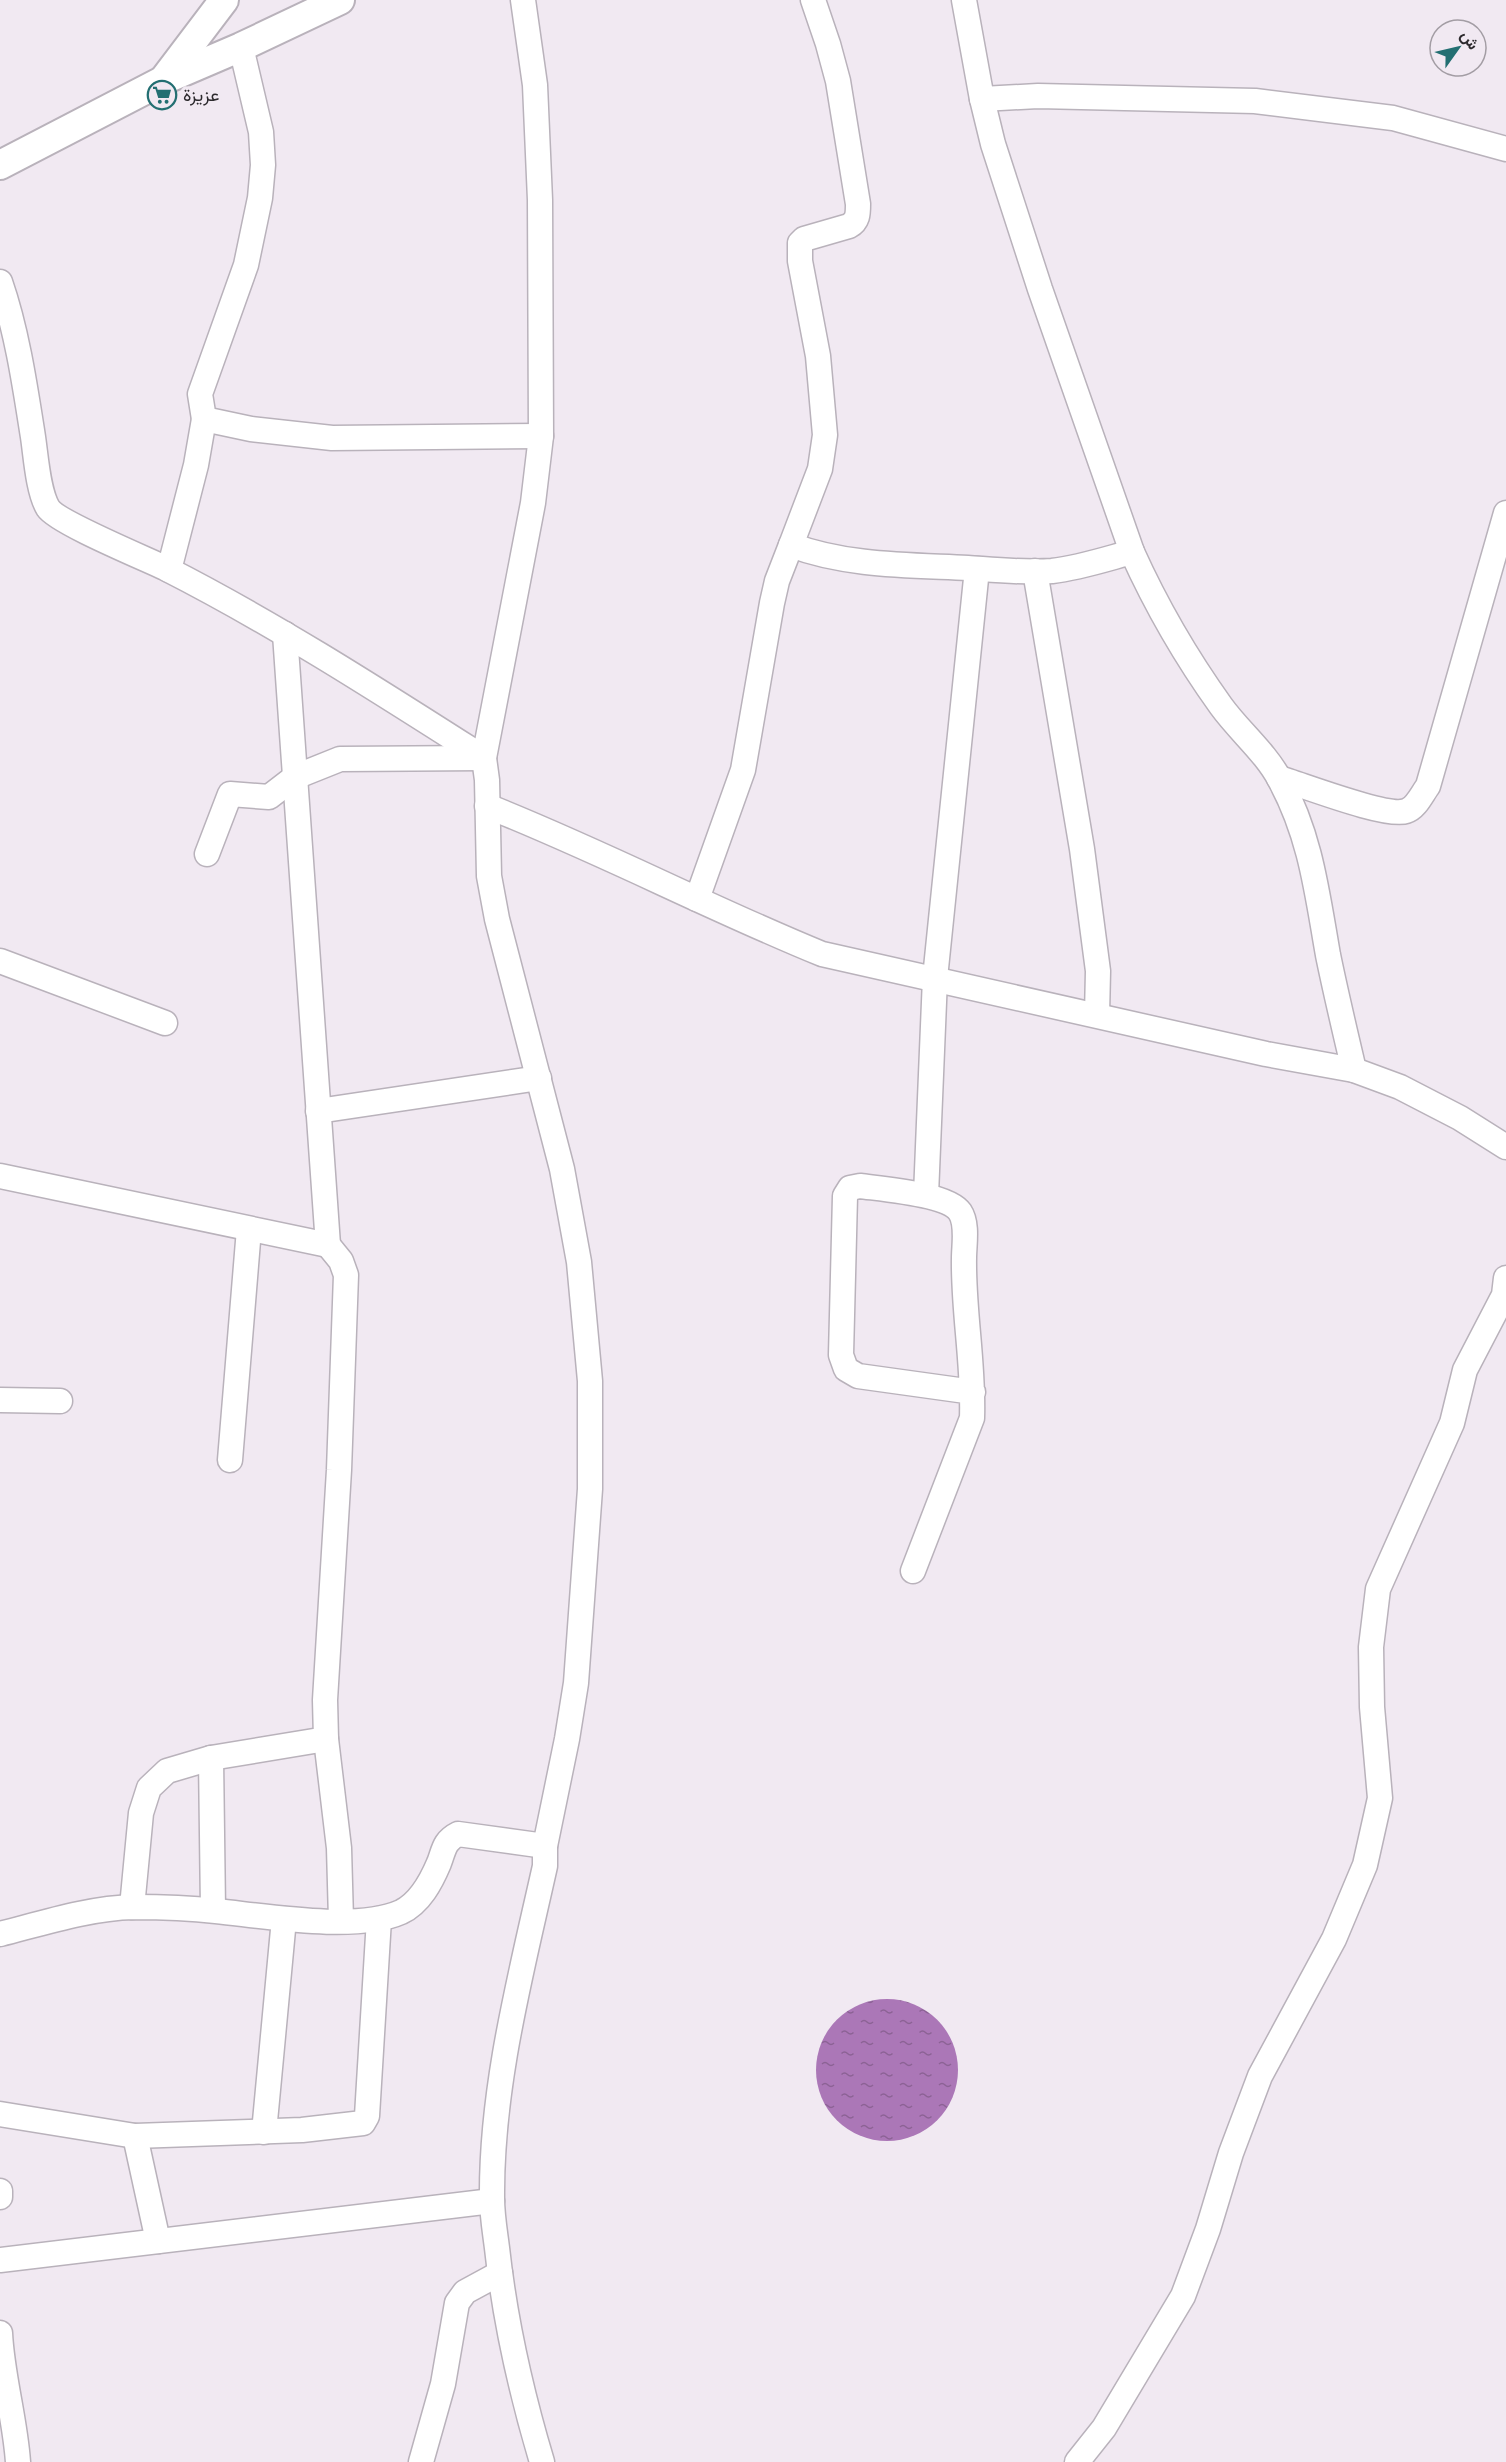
<svg xmlns="http://www.w3.org/2000/svg" width="1506" height="2462" font-family="'Archivo Narrow',Vazirmatn,sans-serif">
	<style>
		.water { fill: url(#water-ripples) }
		.lines { fill: none; stroke-linecap: round; stroke-linejoin: round }
		.minor-casing { stroke: #b9b2bb; stroke-width: 27 }
		.tertiary-casing { stroke: #b9b2bb; stroke-width: 32 }
		.minor { stroke: #fff; stroke-width: 24 }
		.tertiary { stroke: #fff; stroke-width: 28 }
		.labels { text-anchor: middle; stroke-width: 6; stroke-linejoin: round; paint-order: stroke }
		.poi-label { font-size: 18px; fill: #2d2a2e; stroke: #f1e9f2; text-anchor: start }
	</style>
	<defs>
		<pattern id="water-ripples" width="26" height="14" patternUnits="userSpaceOnUse" patternTransform="scale(1.5)"><rect width="26" height="14" fill="#ab77b7"/><path d="M2 4q2-2 4 0t4 0M15 11q2-2 4 0t4 0" fill="none" stroke="#8c6295"/></pattern>
	</defs>
	<rect width="100%" height="100%" fill="#f1e9f2"/>
	<circle class="water" cx="887" cy="2070" r="71"/>
	<g class="lines">
		<g class="minor-casing">
			<g id="minor">
				<path d="M 523,0 L 535,85 L 540,200 L 541,436 L 533,503 L 484,758 L 487,780 L 489,876 L 497,919 L 562,1169 L 579,1262 L 590,1381 L 590,1489 L 576,1683 L 567,1739 L 545,1846 L 545,1866 C 521,1974 491,2086 492,2198 C 492,2215 495,2232 497,2248 C 505,2321 521,2392 542,2462"/>
				<path d="M 813,0 L 828,44 L 838,81 L 858,204 C 858,214 858,221 849,226 L 804,239 L 800,243 L 800,261 L 818,356 L 825,435 L 820,469 L 791,545 C 846,566 910,565 968,568 C 996,570 1024,573 1052,571 C 1079,568 1106,559 1132,552"/>
				<path d="M 964,0 L 982,99 L 993,144 L 1040,289 L 1132,552 C 1155,603 1188,660 1221,706 C 1239,731 1266,753 1280,780 C 1311,837 1317,893 1328,955 C 1336,994 1345,1032 1354,1070 L 1400,1087 L 1460,1118 L 1506,1147"/>
				<polyline points="241,47 261,132 263,165 260,198 246,265 200,394 204,419 251,429 332,438 541,436"/>
				<polyline points="982,99 1038,96 1255,101 1393,118 1506,149"/>
				<path d="M 0,282 C 17,331 25,386 33,437 C 36,457 38,491 48,508 C 57,522 144,558 165,568 C 275,624 379,691 484,758"/>
				<polyline points="169,570 196,465 204,419"/>
				<polyline points="1035,571 1082,849 1098,971 1097,1015"/>
				<path d="M 1279,778 C 1303,785 1387,818 1406,811 C 1416,808 1422,794 1428,786 L 1506,513"/>
				<path d="M 487,806 C 601,851 709,908 822,954 L 1266,1054 L 1354,1070"/>
				<polyline points="207,854 230,794 269,797 295,777 340,759 484,758"/>
				<polyline points="697,899 743,770 772,603 777,581 791,545"/>
				<polyline points="0,961 165,1023"/>
				<polyline points="318,1111 539,1078"/>
				<polyline points="0,1176 328,1245 285,634"/>
				<polyline points="926,1195 935,978 977,569"/>
				<polyline points="328,1245 341,1261 346,1275 339,1470 325,1700 326,1739 339,1848 341,1920"/>
				<polyline points="0,1400 60,1401"/>
				<polyline points="230,1460 249,1229"/>
				<path d="M 913,1571 L 972,1418 C 974,1364 963,1311 964,1258 C 964,1245 968,1224 960,1212 C 948,1194 882,1189 860,1186 L 850,1188 L 845,1196 L 841,1355 L 846,1369 L 858,1376 L 973,1392"/>
				<polyline points="211,1758 213,1910"/>
				<polyline points="132,1907 141,1813 149,1788 167,1771 211,1758 326,1739"/>
				<path d="M 0,1934 C 43,1923 89,1908 134,1907 C 161,1907 189,1908 216,1911 C 265,1916 356,1932 401,1912 C 420,1903 431,1882 439,1863 C 444,1850 444,1841 458,1834 L 545,1846"/>
				<polyline points="0,2114 135,2136 302,2130 363,2123 367,2116 379,1919"/>
				<polyline points="264,2132 284,1919"/>
				<polyline points="135,2136 158,2241"/>
				<polyline points="0,2191 0,2197"/>
				<polyline points="0,2260 492,2201"/>
				<path d="M 0,2333 C 2,2376 15,2418 18,2462"/>
				<polyline points="421,2462 443,2384 457,2303 465,2292 500,2273"/>
				<polyline points="1077,2462 1104,2428 1183,2296 1208,2229 1231,2153 1260,2076 1334,1939 1365,1865 1380,1798 1372,1707 1371,1647 1378,1589 1452,1423 1465,1370 1504,1295 1506,1278"/>
			</g>
		</g>
		<g class="tertiary-casing">
			<g id="tertiary">
				<polyline points="165,78 224,0"/>
				<polyline points="0,165 164,80 241,47 340,0"/>
			</g>
		</g>
		<use href="#minor" class="minor"/>
		<use href="#tertiary" class="tertiary"/>
	</g>
	<defs>
		<g id="supermarket-ring" transform="scale(1.5)"><circle r="9.5" fill="#f1e9f2" stroke="#236f72" stroke-width="1.5"/><path d="M-6-5.5h2.5l.6 2H6L4.5 2H-2.5L-4.4-4H-6ZM-1.5 3.2a1.3 1.3 0 1 0 .1 0ZM3 3.2a1.3 1.3 0 1 0 .1 0Z" fill="#236f72"/></g>
	</defs>
	<g fill-rule="evenodd">
		<use href="#supermarket-ring" x="162" y="95"/>
	</g>
	<g class="labels">
		<g class="poi-label">
			<text x="183" y="101">عزيزة</text>
		</g>
	</g>
	<g transform="translate(1458 48) rotate(56)"><circle r="28" fill="#f1e9f2" stroke="#a39da4" stroke-width="1.5"/>
	<path d="M0-4.5L10 22L0 15L-10 22Z" fill="#236f72"/>
	<text y="-9" font-size="16" font-weight="bold" text-anchor="middle" fill="#2d2a2e">ش</text>
	</g>
</svg>
